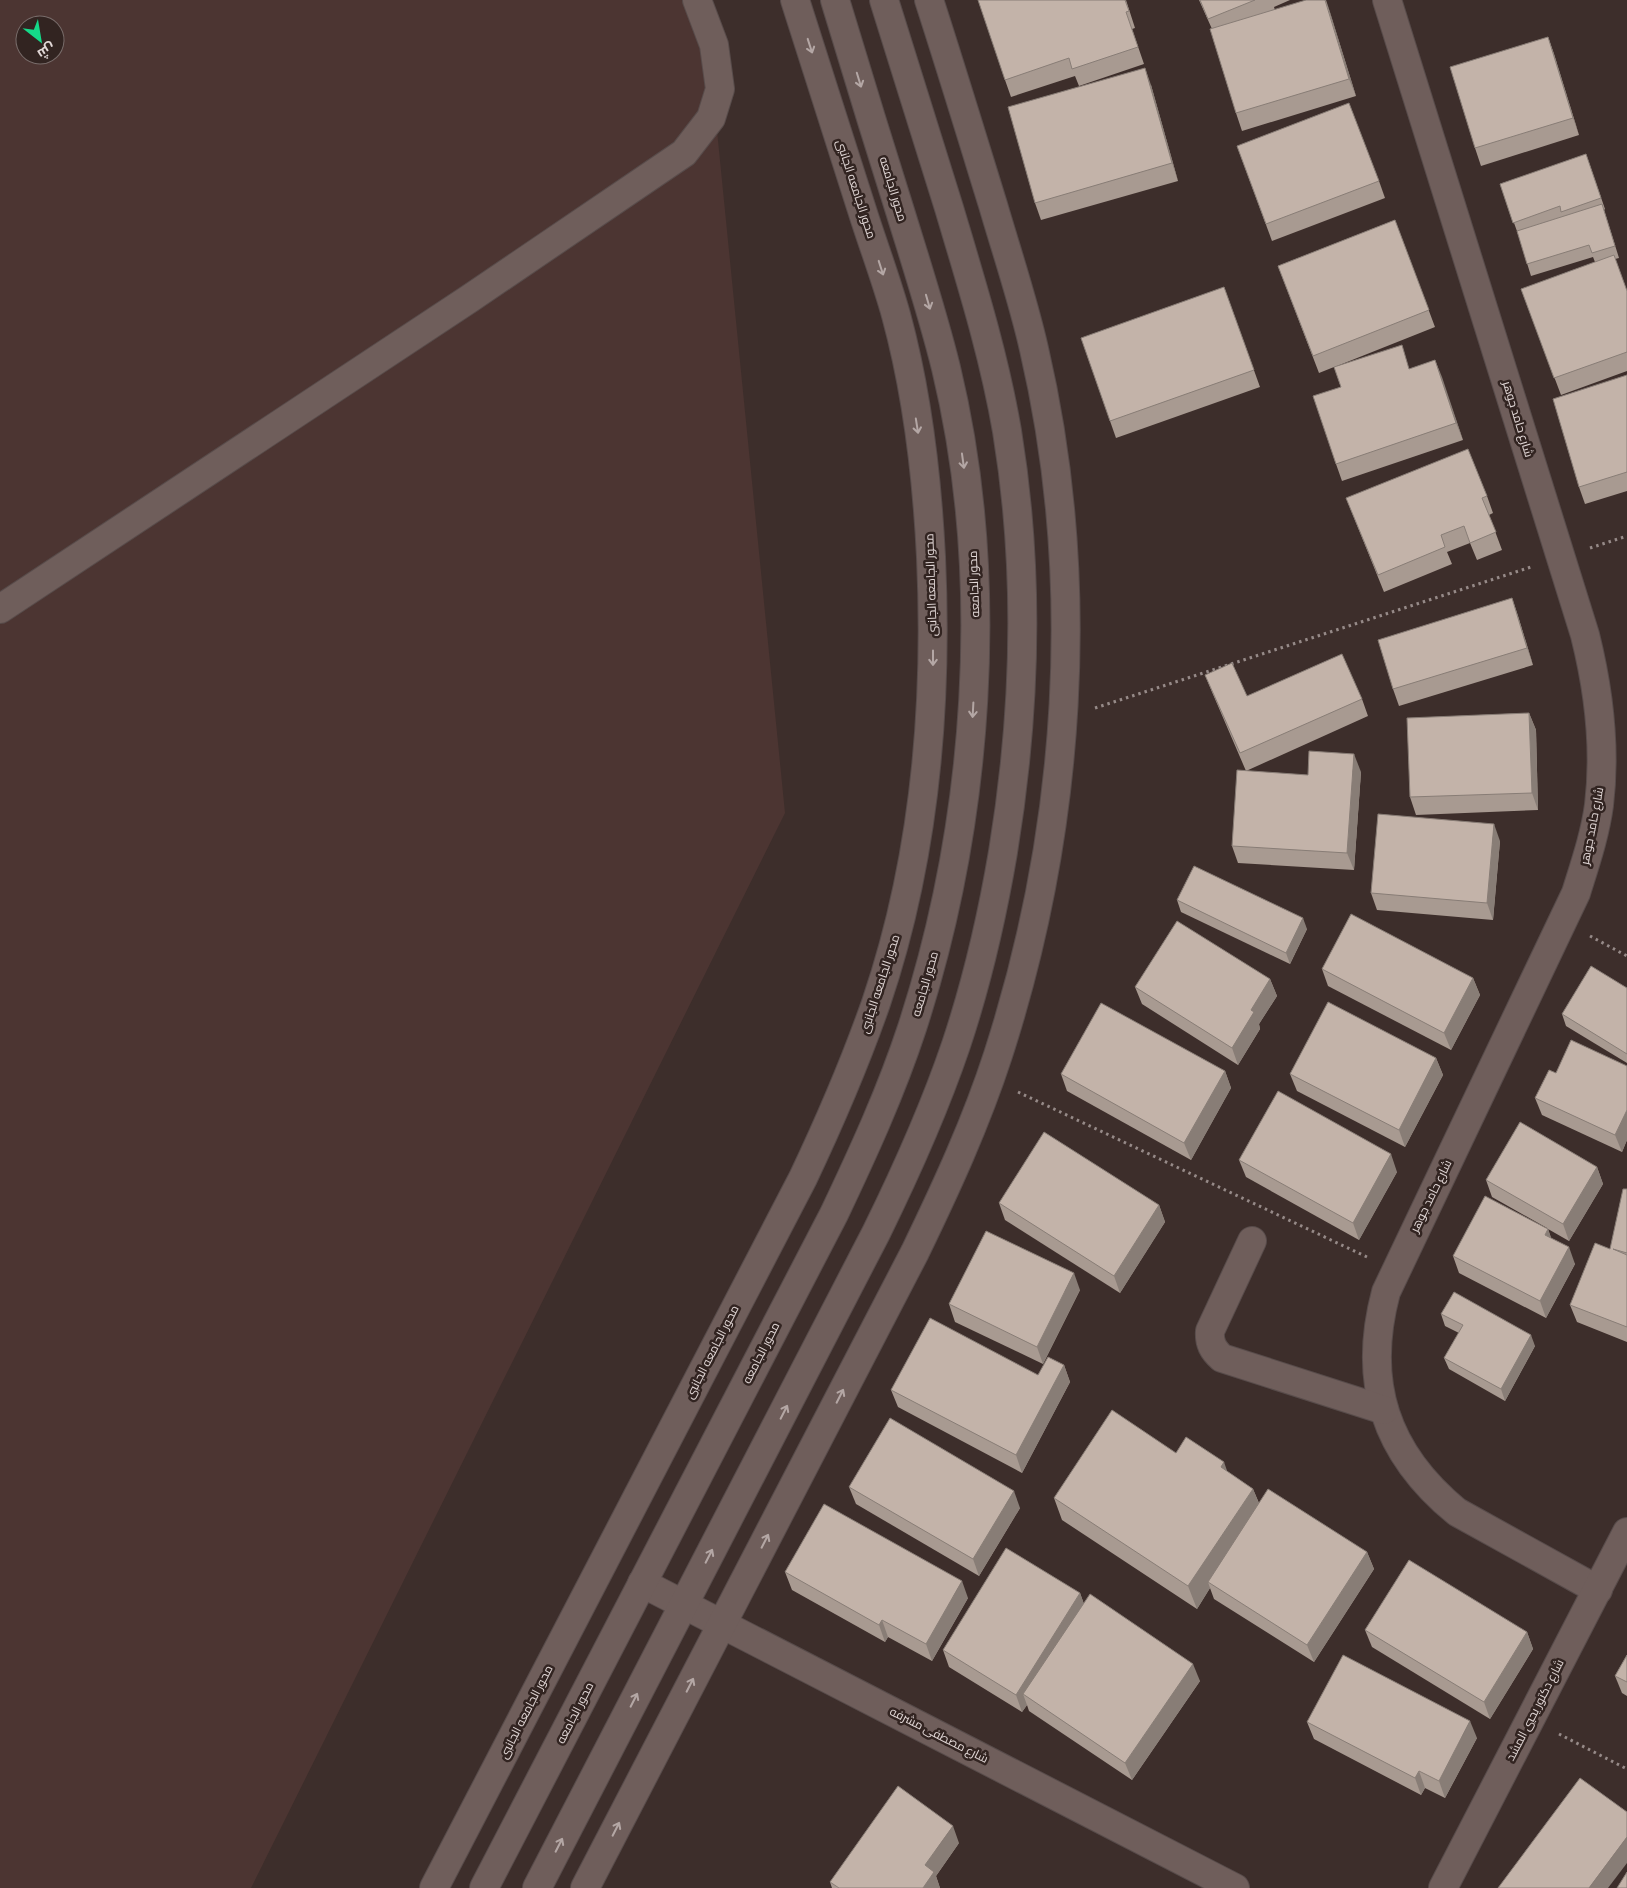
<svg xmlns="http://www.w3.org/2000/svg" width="1627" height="1888" font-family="Commissioner,Cairo,sans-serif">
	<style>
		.built { fill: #4c3532; fill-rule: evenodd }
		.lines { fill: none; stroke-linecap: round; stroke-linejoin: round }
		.minor-casing { stroke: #584c4b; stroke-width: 30 }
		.path { stroke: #968a88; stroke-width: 3; stroke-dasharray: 2.5 4; stroke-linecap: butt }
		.minor { stroke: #6f5e5b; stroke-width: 28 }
		.wall { fill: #a89a91 }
		.shaded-wall { fill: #887d76 }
		.building { fill: #c3b3a9; stroke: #887d76 }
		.oneway { stroke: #b4a7a5 }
		.labels { text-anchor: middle; stroke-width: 5; stroke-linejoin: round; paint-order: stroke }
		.street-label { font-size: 12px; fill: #e2d8d7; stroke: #322421 }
	</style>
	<rect width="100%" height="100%" fill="#3d2e2b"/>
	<path class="built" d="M 0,0 L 704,0 L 785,813 L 251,1888 L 0,1888 ZM 25,25 L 55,25 L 55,55 L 25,55 Z"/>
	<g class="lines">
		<g class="minor-casing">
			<g id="minor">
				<path d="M 1387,0 L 1585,635 C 1599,691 1606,747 1599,805 C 1595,835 1585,864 1576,893 L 1386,1292 C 1362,1382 1385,1453 1457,1512 L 1598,1590"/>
				<polyline points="0,609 469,299 684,153 711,118 720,89 714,45 697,0"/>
				<path d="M 1252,1241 L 1210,1331 C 1209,1343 1213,1350 1222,1358 L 1384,1410"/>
				<polyline points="642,1583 1235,1888"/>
				<path d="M 434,1888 L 803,1178 C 830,1121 855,1063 876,1003 C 925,859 938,708 931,557 C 927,477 917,392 896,315 C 886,279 873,245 862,210 C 840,140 817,70 795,0"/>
				<path d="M 484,1888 L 834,1214 C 863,1153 891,1092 912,1028 C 979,822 997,579 946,368 C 933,315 916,263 900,211 C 878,141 856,70 835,0"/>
				<path d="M 537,1888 L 876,1233 C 906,1172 934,1110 956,1045 C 977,982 992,917 1003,852 C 1026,712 1030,571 1007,431 C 994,355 971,282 949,208 C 927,139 906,69 884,0"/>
				<path d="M 585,1888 L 915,1252 C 946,1188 976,1123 998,1055 C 1071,829 1088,581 1034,349 C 1023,300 1007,253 993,205 C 972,137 951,68 929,0"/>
				<polyline points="1443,1888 1627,1532"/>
			</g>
		</g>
		<g class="path">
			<polyline points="1590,548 1627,536"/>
			<polyline points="1095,708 1531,567"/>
			<polyline points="1590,936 1627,956"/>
			<polyline points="1018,1092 1367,1257"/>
			<polyline points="1559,1734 1627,1769"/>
		</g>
		<use href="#minor" class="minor"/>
	</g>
	<g class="wall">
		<polygon points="1126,0 1135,28 1132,29 1144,64 1079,86 1075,76 1011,97 1005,80"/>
		<polygon points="1199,0 1290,0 1274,7 1275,10 1326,0 1356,96 1242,131 1236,113 1212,29"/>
		<polygon points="1548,37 1554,54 1579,135 1481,166 1475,148"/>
		<polygon points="1151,85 1178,181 1041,220 1035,203"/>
		<polygon points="1237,146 1379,181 1385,198 1272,241"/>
		<polygon points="1586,154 1605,209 1604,210 1619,258 1615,259 1627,291 1627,371 1561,395 1521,289 1595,262 1593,257 1531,276 1518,234 1500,184"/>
		<polygon points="1395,220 1435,327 1337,366 1410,369 1435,360 1463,440 1342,481 1336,464 1341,387 1334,367 1319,373 1278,266"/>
		<polygon points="1224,287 1260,387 1116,438 1110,421"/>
		<polygon points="1627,375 1627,491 1585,504 1579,487"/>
		<polygon points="1487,496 1493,513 1489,515 1502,550 1477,560 1470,543 1447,552 1452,564 1384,592 1346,498"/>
		<polygon points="1512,598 1518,616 1533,665 1399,706 1393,689"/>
		<polygon points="1205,675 1247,696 1362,699 1368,716 1246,771 1212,692"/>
		<polygon points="1529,713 1536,730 1538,810 1416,815 1410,797"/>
		<polygon points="1361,772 1354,870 1238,863 1232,846 1308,775"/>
		<polygon points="1500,841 1493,920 1377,910 1371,893"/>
		<polygon points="1177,900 1307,929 1290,964 1181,912"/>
		<polygon points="1322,969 1473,978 1480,995 1451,1050 1328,986"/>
		<polygon points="1270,979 1277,996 1259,1024 1260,1029 1238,1065 1142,1004 1135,987"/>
		<polygon points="1627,988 1627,1063 1566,1026 1562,1014"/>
		<polygon points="1436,1058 1443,1075 1405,1147 1297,1091 1290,1074"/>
		<polygon points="1627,1066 1627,1140 1622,1152 1542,1115 1535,1098"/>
		<polygon points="1225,1071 1231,1088 1191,1160 1067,1091 1061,1074"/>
		<polygon points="1239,1160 1397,1172 1359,1240 1246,1177"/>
		<polygon points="1597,1167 1603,1184 1569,1241 1548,1229 1551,1238 1575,1264 1546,1318 1459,1273 1453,1256 1547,1228 1492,1197 1486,1180"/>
		<polygon points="1627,1189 1627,1342 1577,1322 1570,1305 1610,1249"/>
		<polygon points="999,1203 1159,1205 1165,1222 1120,1293 1005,1220"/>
		<polygon points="1080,1290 1043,1364 955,1322 949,1304"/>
		<polygon points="1441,1314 1535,1346 1505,1401 1449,1369 1444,1358 1459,1333 1445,1326"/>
		<polygon points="1064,1365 1070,1382 1022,1473 898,1407 891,1390 1038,1375"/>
		<polygon points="1176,1453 1228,1472 1253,1489 1259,1503 1367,1552 1374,1569 1314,1662 1214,1599 1210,1588 1197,1609 1062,1520 1054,1498"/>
		<polygon points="849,1487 1020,1508 979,1576 856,1504"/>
		<polygon points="785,1572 968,1598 932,1661 888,1637 885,1642 792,1590"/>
		<polygon points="1080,1593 1084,1604 1200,1681 1132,1780 1029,1711 1027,1705 1022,1712 949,1667 943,1650"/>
		<polygon points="1365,1630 1527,1632 1533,1649 1490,1719 1372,1647"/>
		<polygon points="1627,1655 1627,1696 1622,1693 1615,1676"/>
		<polygon points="1307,1722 1477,1738 1445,1798 1425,1788 1421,1795 1314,1739"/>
		<polygon points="959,1843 936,1876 940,1888 832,1888 830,1882"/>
	</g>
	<g class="shaded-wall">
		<polygon points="1326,0 1330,12 1356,96 1349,79"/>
		<polygon points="1548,37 1554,54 1579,135 1573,118"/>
		<polygon points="1145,68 1151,85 1178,181 1172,163"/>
		<polygon points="1435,360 1442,377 1463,440 1456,423"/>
		<polygon points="1512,598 1518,616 1533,665 1527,648"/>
		<polygon points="1529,713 1536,730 1538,810 1532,793"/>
		<polygon points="1354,754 1361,772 1354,870 1347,853"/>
		<polygon points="1494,824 1500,841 1493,920 1487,903"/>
		<polygon points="1303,918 1307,929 1290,964 1286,953"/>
		<polygon points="1473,978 1480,995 1451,1050 1444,1033"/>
		<polygon points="1270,979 1277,996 1259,1024 1260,1029 1238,1065 1232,1048 1251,1010"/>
		<polygon points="1436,1058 1443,1075 1405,1147 1399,1130"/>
		<polygon points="1225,1071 1231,1088 1191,1160 1184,1143"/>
		<polygon points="1627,1110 1627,1140 1622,1152 1615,1135"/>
		<polygon points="1391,1154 1397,1172 1359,1240 1353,1223"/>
		<polygon points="1597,1167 1603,1184 1569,1241 1563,1224"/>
		<polygon points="1159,1205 1165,1222 1120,1293 1114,1276"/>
		<polygon points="1548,1229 1554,1246 1545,1235"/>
		<polygon points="1569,1247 1575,1264 1546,1318 1540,1301"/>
		<polygon points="1074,1273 1080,1290 1043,1364 1037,1347"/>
		<polygon points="1531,1335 1535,1346 1505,1401 1501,1389"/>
		<polygon points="1064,1365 1070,1382 1022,1473 1016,1455"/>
		<polygon points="1224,1462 1232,1485 1221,1467"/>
		<polygon points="1253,1489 1262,1511 1208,1582 1210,1588 1197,1609 1188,1586"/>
		<polygon points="1014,1491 1020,1508 979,1576 973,1559"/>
		<polygon points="1367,1552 1374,1569 1314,1662 1307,1645"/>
		<polygon points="962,1581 968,1598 932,1661 926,1644"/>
		<polygon points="1080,1593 1086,1610 1023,1694 1027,1705 1022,1712 1016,1695"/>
		<polygon points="882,1620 888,1637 885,1642 879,1625"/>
		<polygon points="1527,1632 1533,1649 1490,1719 1484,1702"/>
		<polygon points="1193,1664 1200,1681 1132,1780 1125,1763"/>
		<polygon points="1470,1721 1477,1738 1445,1798 1439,1781"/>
		<polygon points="1419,1771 1425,1788 1421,1795 1415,1778"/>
		<polygon points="953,1826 959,1843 936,1876 940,1888 923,1888 925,1865"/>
		<polygon points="1627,1837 1627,1863 1608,1888 1589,1888"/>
	</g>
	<g class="building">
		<polygon points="978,0 1125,0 1129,11 1126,12 1138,47 1072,69 1069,58 1005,80"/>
		<polygon points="1200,0 1255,0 1208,19"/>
		<polygon points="1306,0 1325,0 1349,79 1236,113 1210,29"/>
		<polygon points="1548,37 1573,118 1475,148 1450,67"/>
		<polygon points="1145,68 1172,163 1035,203 1008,107"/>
		<polygon points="1349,103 1379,181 1266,224 1237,146"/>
		<polygon points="1586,154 1601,198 1561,212 1560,206 1513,223 1500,184"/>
		<polygon points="1602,204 1615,246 1592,253 1589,245 1527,264 1517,231"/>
		<polygon points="1395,220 1429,310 1313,356 1278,266"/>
		<polygon points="1614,255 1627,291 1627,352 1554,378 1521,289"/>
		<polygon points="1224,287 1254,370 1110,421 1081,338"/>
		<polygon points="1402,345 1409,369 1435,360 1456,423 1336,464 1313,396 1341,387 1334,367"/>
		<polygon points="1627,375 1627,472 1579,487 1553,399"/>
		<polygon points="1468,449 1487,496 1482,498 1496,532 1470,543 1464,526 1441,535 1445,547 1378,575 1346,498"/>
		<polygon points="1512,598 1527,648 1393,689 1378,640"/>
		<polygon points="1342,654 1362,699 1240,753 1205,675 1232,663 1247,696"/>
		<polygon points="1529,713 1532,793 1410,797 1407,718"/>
		<polygon points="1309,751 1354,754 1347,853 1232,846 1237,770 1308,775"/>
		<polygon points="1378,814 1494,824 1487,903 1371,893"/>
		<polygon points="1194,866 1303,918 1286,953 1177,900"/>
		<polygon points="1351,914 1473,978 1444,1033 1322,969"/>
		<polygon points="1177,921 1270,979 1251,1010 1254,1012 1232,1048 1135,987"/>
		<polygon points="1591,966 1627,988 1627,1054 1562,1014"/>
		<polygon points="1328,1002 1436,1058 1399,1130 1290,1074"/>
		<polygon points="1101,1003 1225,1071 1184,1143 1061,1074"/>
		<polygon points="1571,1040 1627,1066 1627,1110 1615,1135 1535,1098 1549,1070 1556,1073"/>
		<polygon points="1278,1091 1391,1154 1353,1223 1239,1160"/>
		<polygon points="1520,1122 1597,1167 1563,1224 1486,1180"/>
		<polygon points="1044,1132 1159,1205 1114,1276 999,1203"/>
		<polygon points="1623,1189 1627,1189 1627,1253 1613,1249 1627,1255 1627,1327 1570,1305 1595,1243 1610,1249"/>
		<polygon points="1485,1196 1548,1229 1545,1235 1569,1247 1540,1301 1453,1256"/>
		<polygon points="986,1231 1074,1273 1037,1347 949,1304"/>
		<polygon points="1454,1292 1531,1335 1501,1389 1444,1358 1463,1325 1441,1314"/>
		<polygon points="930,1318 1038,1375 1048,1357 1064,1365 1016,1455 891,1390"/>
		<polygon points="1112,1410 1176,1453 1186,1437 1224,1462 1221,1467 1253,1489 1188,1586 1054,1498"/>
		<polygon points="890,1418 1014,1491 973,1559 849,1487"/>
		<polygon points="1268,1489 1367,1552 1307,1645 1208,1582"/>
		<polygon points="824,1504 962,1581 926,1644 882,1620 879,1625 785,1572"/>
		<polygon points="1006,1548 1080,1593 1016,1695 943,1650"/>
		<polygon points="1409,1560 1527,1632 1484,1702 1365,1630"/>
		<polygon points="1090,1594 1193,1664 1125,1763 1023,1694"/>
		<polygon points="1343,1655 1470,1721 1439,1781 1419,1771 1415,1778 1307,1722"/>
		<polygon points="1627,1655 1627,1682 1615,1676"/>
		<polygon points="1580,1778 1627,1812 1627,1837 1589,1888 1498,1888"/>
		<polygon points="898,1786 953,1826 925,1865 934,1872 923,1888 839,1888 830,1882"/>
		<polygon points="1627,1872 1627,1888 1617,1888"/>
	</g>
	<defs><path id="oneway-shaft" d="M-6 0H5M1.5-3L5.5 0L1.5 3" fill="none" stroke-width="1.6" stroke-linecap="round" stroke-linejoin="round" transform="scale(1.25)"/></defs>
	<g class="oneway">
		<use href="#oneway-shaft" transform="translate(810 46) rotate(72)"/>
		<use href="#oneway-shaft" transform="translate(859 80) rotate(73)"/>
		<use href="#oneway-shaft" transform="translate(881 268) rotate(72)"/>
		<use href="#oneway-shaft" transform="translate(928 302) rotate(74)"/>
		<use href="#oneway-shaft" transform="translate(917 426) rotate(81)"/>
		<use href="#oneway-shaft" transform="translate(963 461) rotate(82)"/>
		<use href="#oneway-shaft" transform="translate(933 658) rotate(90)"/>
		<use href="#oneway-shaft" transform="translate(973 710) rotate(93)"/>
		<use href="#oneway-shaft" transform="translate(840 1396) rotate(-63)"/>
		<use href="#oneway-shaft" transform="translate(784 1412) rotate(-63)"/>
		<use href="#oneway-shaft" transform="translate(765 1541) rotate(-63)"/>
		<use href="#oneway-shaft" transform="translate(709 1556) rotate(-63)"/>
		<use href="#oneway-shaft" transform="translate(690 1685) rotate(-63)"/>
		<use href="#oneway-shaft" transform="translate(634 1700) rotate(-63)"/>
		<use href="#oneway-shaft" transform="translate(616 1829) rotate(-63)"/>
		<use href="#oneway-shaft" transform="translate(559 1845) rotate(-63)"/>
	</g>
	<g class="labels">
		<g class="street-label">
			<text transform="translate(856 189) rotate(72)" y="4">محور الجامعه الجانبى</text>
			<text transform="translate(893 189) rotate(73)" y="4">محور الجامعه</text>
			<text transform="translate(1518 419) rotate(73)" y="4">شارع حامد جوهر</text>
			<text transform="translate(974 584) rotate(-92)" y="4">محور الجامعه</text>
			<text transform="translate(931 585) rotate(-92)" y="4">محور الجامعه الجانبى</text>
			<text transform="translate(1592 826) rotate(-79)" y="4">شارع حامد جوهر</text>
			<text transform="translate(880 984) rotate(-72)" y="4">محور الجامعه الجانبى</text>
			<text transform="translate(925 984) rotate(-74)" y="4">محور الجامعه</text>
			<text transform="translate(1431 1196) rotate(-64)" y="4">شارع حامد جوهر</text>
			<text transform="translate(712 1352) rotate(-63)" y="4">محور الجامعه الجانبى</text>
			<text transform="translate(761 1353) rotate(-63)" y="4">محور الجامعه</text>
			<text transform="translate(1535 1710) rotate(-63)" y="4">شارع دكتور يحيي المشد</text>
			<text transform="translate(526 1712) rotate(-63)" y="4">محور الجامعه الجانبى</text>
			<text transform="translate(575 1713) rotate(-63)" y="4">محور الجامعه</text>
			<text transform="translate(939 1735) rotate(27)" y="4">شارع مصطفى مشرفه</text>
		</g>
	</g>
	<g transform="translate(40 40) rotate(149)"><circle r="24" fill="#322421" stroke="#786c6a"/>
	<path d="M0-4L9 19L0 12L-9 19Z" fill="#15d989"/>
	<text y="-8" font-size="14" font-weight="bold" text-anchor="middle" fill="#e2d8d7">ش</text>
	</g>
</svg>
